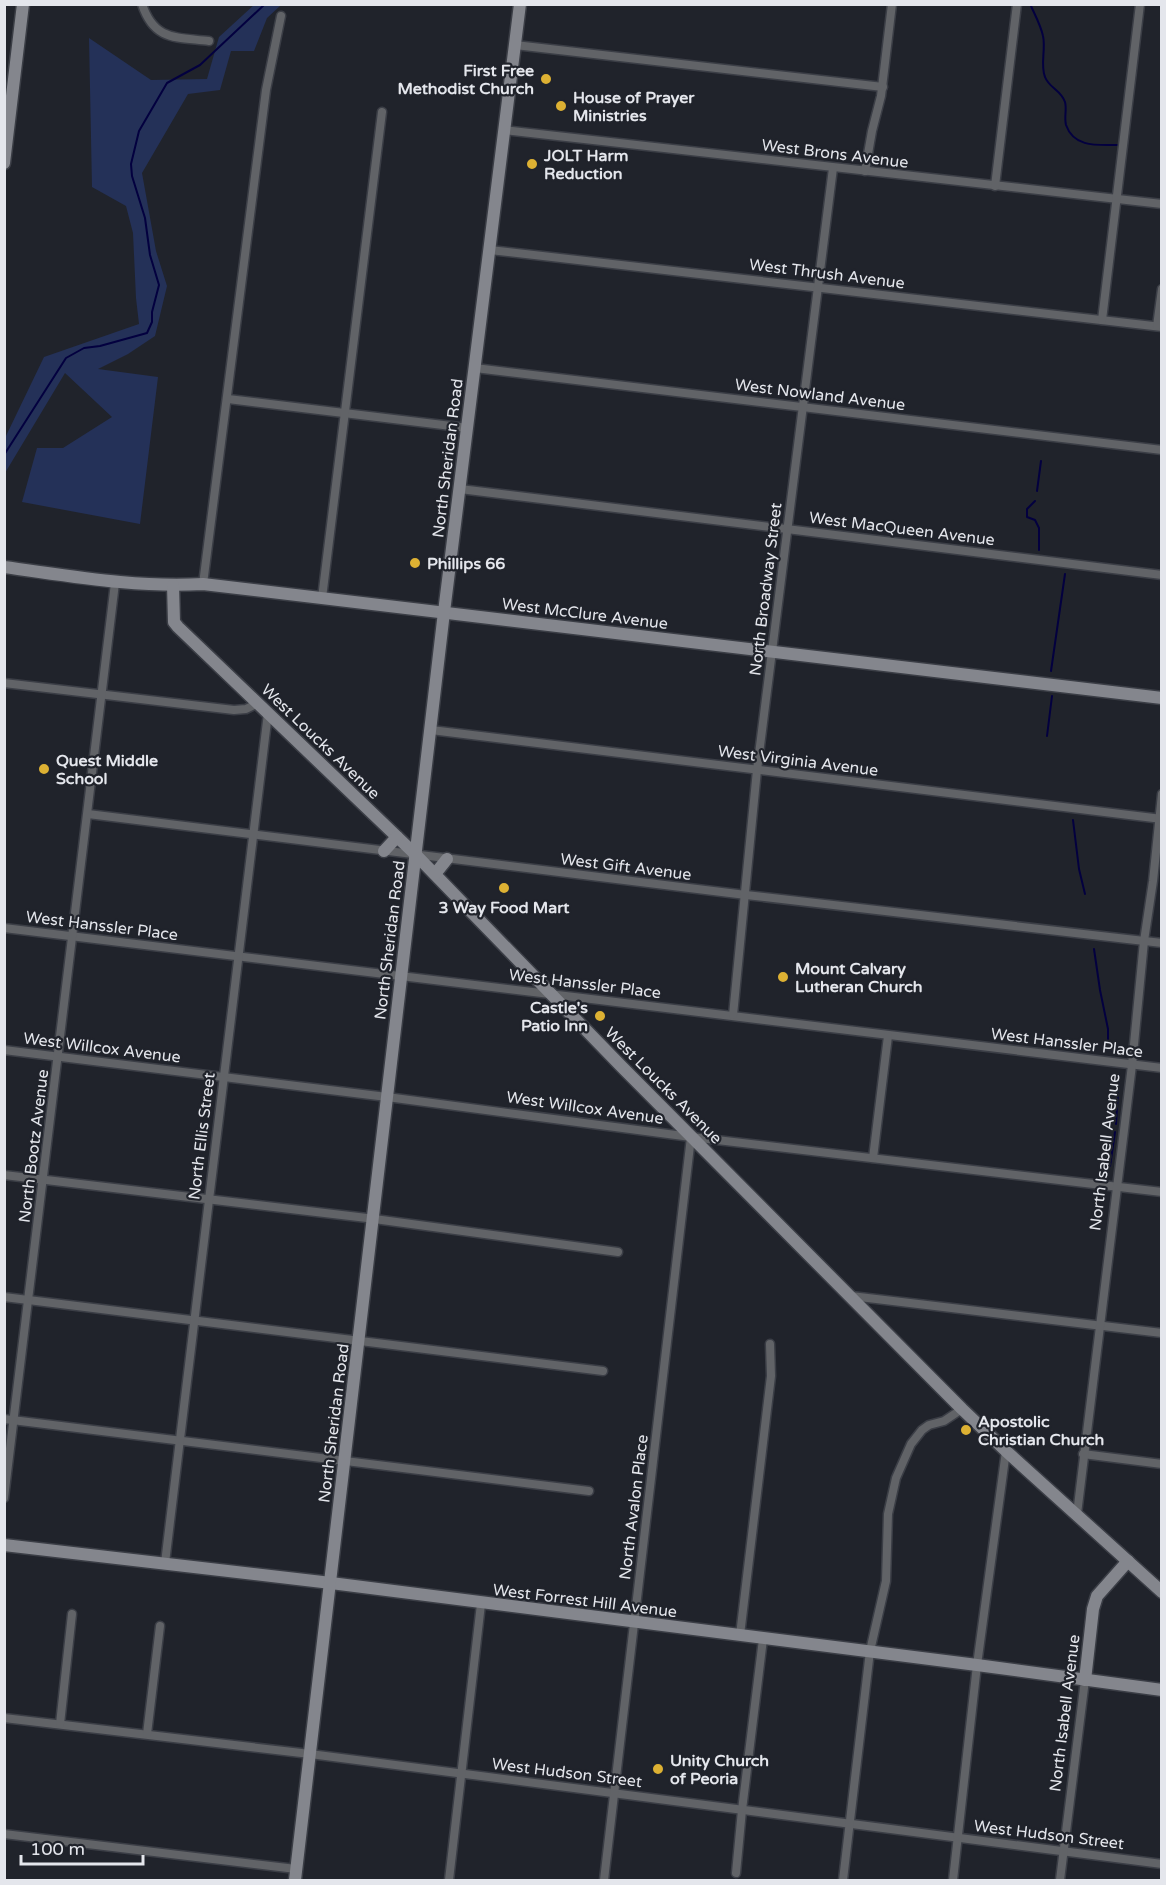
<svg xmlns="http://www.w3.org/2000/svg" width="1166" height="1885" font-family="'Varela Round',sans-serif">
	<style>
		.green { fill: #243158 }
		.lines { fill: none; stroke-linecap: round; stroke-linejoin: round }
		.stream { stroke: #03003f; stroke-width: 2 }
		.street-casing { stroke: #3b3e46; stroke-width: 11 }
		.secondary-casing { stroke: #3b3e46; stroke-width: 15 }
		.street { stroke: #616367; stroke-width: 8 }
		.secondary { stroke: #84868d; stroke-width: 12 }
		.poi-dot { fill: #ddb133; stroke: #20232b; stroke-width: 2 }
		.labels { text-anchor: middle; stroke-width: 4.5; stroke-linejoin: round; paint-order: stroke }
		.poi-label { font-size: 16px; font-weight: bold; fill: #e4e6ec; stroke: #20232b; text-anchor: start }
		.street-label { font-size: 16px; fill: #e4e6ec; stroke: #20232b }
	</style>
	<rect width="100%" height="100%" fill="#20232b"/>
	<polygon class="green" points="255,4 281,5 267,18 254,51 231,51 220,90 188,94 142,173 156,251 167,286 155,336 128,354 98,369 158,377 140,524 22,502 37,448 63,448 112,417 65,373 5,473 5,438 44,357 139,324 136,298 133,233 126,206 92,187 89,38 151,80 207,79 219,37"/>
	<g class="lines">
		<g class="stream">
			<path d="M 1031,6 C 1035,15 1041,26 1043,36 C 1046,49 1040,65 1045,77 C 1049,88 1061,90 1065,102 C 1067,109 1064,117 1066,125 C 1074,148 1098,145 1118,145"/>
			<polyline points="4,455 66,358 84,348 100,346 147,333 152,322 152,312 159,285 150,255 145,218 132,176 131,164 139,131 167,83 200,65 265,4"/>
			<polyline points="1037,491 1041,461"/>
			<polyline points="1035,501 1027,509 1027,517 1035,520 1039,528 1039,550"/>
			<polyline points="1051,671 1065,574"/>
			<polyline points="1047,736 1052,696"/>
			<polyline points="1073,820 1079,869 1085,894"/>
			<polyline points="1094,949 1100,990 1108,1029 1108,1042 1114,1054"/>
			<polyline points="1116,1124 1119,1074"/>
			<polyline points="1110,1166 1115,1132"/>
		</g>
		<g class="street-casing">
			<g id="street">
				<path d="M 142,4 C 154,41 176,37 209,41"/>
				<polyline points="515,45 883,87"/>
				<polyline points="504,130 1162,204"/>
				<polyline points="865,171 872,131 881,96 892,4"/>
				<polyline points="995,186 1017,4"/>
				<polyline points="490,250 1162,327"/>
				<polyline points="1102,320 1140,4"/>
				<polyline points="1157,326 1162,289"/>
				<polyline points="475,368 1162,450"/>
				<polyline points="228,399 468,428"/>
				<polyline points="460,489 1162,575"/>
				<polyline points="203,584 266,90 281,16"/>
				<polyline points="322,598 382,112"/>
				<polyline points="4,683 234,710 246,709 258,703"/>
				<polyline points="431,730 1162,819"/>
				<polyline points="88,814 746,895 1162,943"/>
				<path d="M 4,928 C 390,973 776,1020 1162,1068"/>
				<polyline points="733,1015 757,770 833,168"/>
				<polyline points="4,1050 387,1097 691,1137 1162,1192"/>
				<polyline points="873,1158 888,1036"/>
				<polyline points="4,1175 367,1218 618,1252"/>
				<polyline points="851,1296 1162,1333"/>
				<polyline points="4,1297 603,1371"/>
				<polyline points="4,1419 589,1491"/>
				<polyline points="1083,1454 1162,1464"/>
				<polyline points="4,1498 115,583"/>
				<polyline points="1077,1514 1132,1065 1144,941 1153,881 1162,794"/>
				<polyline points="165,1563 268,713"/>
				<polyline points="740,1635 771,1376 770,1344"/>
				<polyline points="4,1718 310,1754 1162,1864"/>
				<polyline points="60,1724 72,1614"/>
				<polyline points="147,1734 160,1626"/>
				<polyline points="4,1834 296,1869"/>
				<polyline points="736,1873 742,1810 763,1639"/>
				<polyline points="449,1880 481,1604"/>
				<polyline points="604,1880 691,1137"/>
				<polyline points="843,1880 870,1651 886,1581 888,1514 896,1478 911,1444 922,1430 929,1425 944,1421 962,1409"/>
				<polyline points="953,1880 977,1665 1006,1451"/>
				<polyline points="1060,1880 1085,1680"/>
			</g>
		</g>
		<g class="secondary-casing">
			<g id="secondary">
				<polyline points="4,163 23,4"/>
				<path d="M 4,567 C 71,576 136,588 203,584 L 1162,698"/>
				<polyline points="173,585 174,622 178,627 416,855 622,1067 962,1409 1006,1451 1162,1592"/>
				<polyline points="384,851 397,837"/>
				<polyline points="435,874 447,859"/>
				<polyline points="4,1545 331,1583 977,1665 1162,1690"/>
				<polyline points="1085,1680 1093,1609 1097,1596 1128,1561"/>
				<polyline points="295,1880 444,612 520,4"/>
			</g>
		</g>
		<use href="#street" class="street"/>
		<use href="#secondary" class="secondary"/>
	</g>
	<g class="poi-dot">
		<circle cx="546" cy="79" r="6"/>
		<circle cx="561" cy="106" r="6"/>
		<circle cx="532" cy="164" r="6"/>
		<circle cx="415" cy="563" r="6"/>
		<circle cx="44" cy="769" r="6"/>
		<circle cx="504" cy="888" r="6"/>
		<circle cx="783" cy="977" r="6"/>
		<circle cx="600" cy="1016" r="6"/>
		<circle cx="966" cy="1430" r="6"/>
		<circle cx="658" cy="1769" r="6"/>
	</g>
	<g class="labels">
		<g class="poi-label">
			<text x="534" y="76" text-anchor="end">First Free<tspan x="534" dy="18">Methodist Church</tspan></text>
			<text x="573" y="103">House of Prayer<tspan x="573" dy="18">Ministries</tspan></text>
			<text x="544" y="161">JOLT Harm<tspan x="544" dy="18">Reduction</tspan></text>
			<text x="427" y="569">Phillips 66</text>
			<text x="56" y="766">Quest Middle<tspan x="56" dy="18">School</tspan></text>
			<text x="504" y="913" text-anchor="middle">3 Way Food Mart</text>
			<text x="795" y="974">Mount Calvary<tspan x="795" dy="18">Lutheran Church</tspan></text>
			<text x="588" y="1013" text-anchor="end">Castle's<tspan x="588" dy="18">Patio Inn</tspan></text>
			<text x="978" y="1427">Apostolic<tspan x="978" dy="18">Christian Church</tspan></text>
			<text x="670" y="1766">Unity Church<tspan x="670" dy="18">of Peoria</tspan></text>
		</g>
		<g class="street-label">
			<text transform="translate(835 153) rotate(7)" y="6">West Brons Avenue</text>
			<text transform="translate(827 273) rotate(7)" y="6">West Thrush Avenue</text>
			<text transform="translate(820 394) rotate(7)" y="6">West Nowland Avenue</text>
			<text transform="translate(447 458) rotate(-83)" y="6">North Sheridan Road</text>
			<text transform="translate(902 528) rotate(7)" y="6">West MacQueen Avenue</text>
			<text transform="translate(765 589) rotate(-83)" y="6">North Broadway Street</text>
			<text transform="translate(585 613) rotate(7)" y="6">West McClure Avenue</text>
			<text transform="translate(321 741) rotate(44)" y="6">West Loucks Avenue</text>
			<text transform="translate(798 760) rotate(7)" y="6">West Virginia Avenue</text>
			<text transform="translate(626 866) rotate(7)" y="6">West Gift Avenue</text>
			<text transform="translate(102 925) rotate(7)" y="6">West Hanssler Place</text>
			<text transform="translate(389 940) rotate(-83)" y="6">North Sheridan Road</text>
			<text transform="translate(585 983) rotate(7)" y="6">West Hanssler Place</text>
			<text transform="translate(1067 1042) rotate(7)" y="6">West Hanssler Place</text>
			<text transform="translate(102 1047) rotate(7)" y="6">West Willcox Avenue</text>
			<text transform="translate(664 1085) rotate(45)" y="6">West Loucks Avenue</text>
			<text transform="translate(585 1107) rotate(8)" y="6">West Willcox Avenue</text>
			<text transform="translate(201 1136) rotate(-83)" y="6">North Ellis Street</text>
			<text transform="translate(33 1146) rotate(-83)" y="6">North Bootz Avenue</text>
			<text transform="translate(1104 1152) rotate(-83)" y="6">North Isabell Avenue</text>
			<text transform="translate(333 1423) rotate(-83)" y="6">North Sheridan Road</text>
			<text transform="translate(633 1507) rotate(-83)" y="6">North Avalon Place</text>
			<text transform="translate(585 1600) rotate(7)" y="6">West Forrest Hill Avenue</text>
			<text transform="translate(1064 1713) rotate(-83)" y="6">North Isabell Avenue</text>
			<text transform="translate(567 1772) rotate(7)" y="6">West Hudson Street</text>
			<text transform="translate(1049 1834) rotate(7)" y="6">West Hudson Street</text>
		</g>
	</g>
	<rect width="1166" height="1885" fill="none" stroke="#e4e6ec" stroke-width="12"/>
	<path d="M21 1855v9h122v-9" fill="none" stroke="#e4e6ec" stroke-width="3"/>
	<text x="30" y="1855" font-size="18" fill="#e4e6ec" stroke="#20232b" stroke-width="4.5" paint-order="stroke">100 m</text>
</svg>
